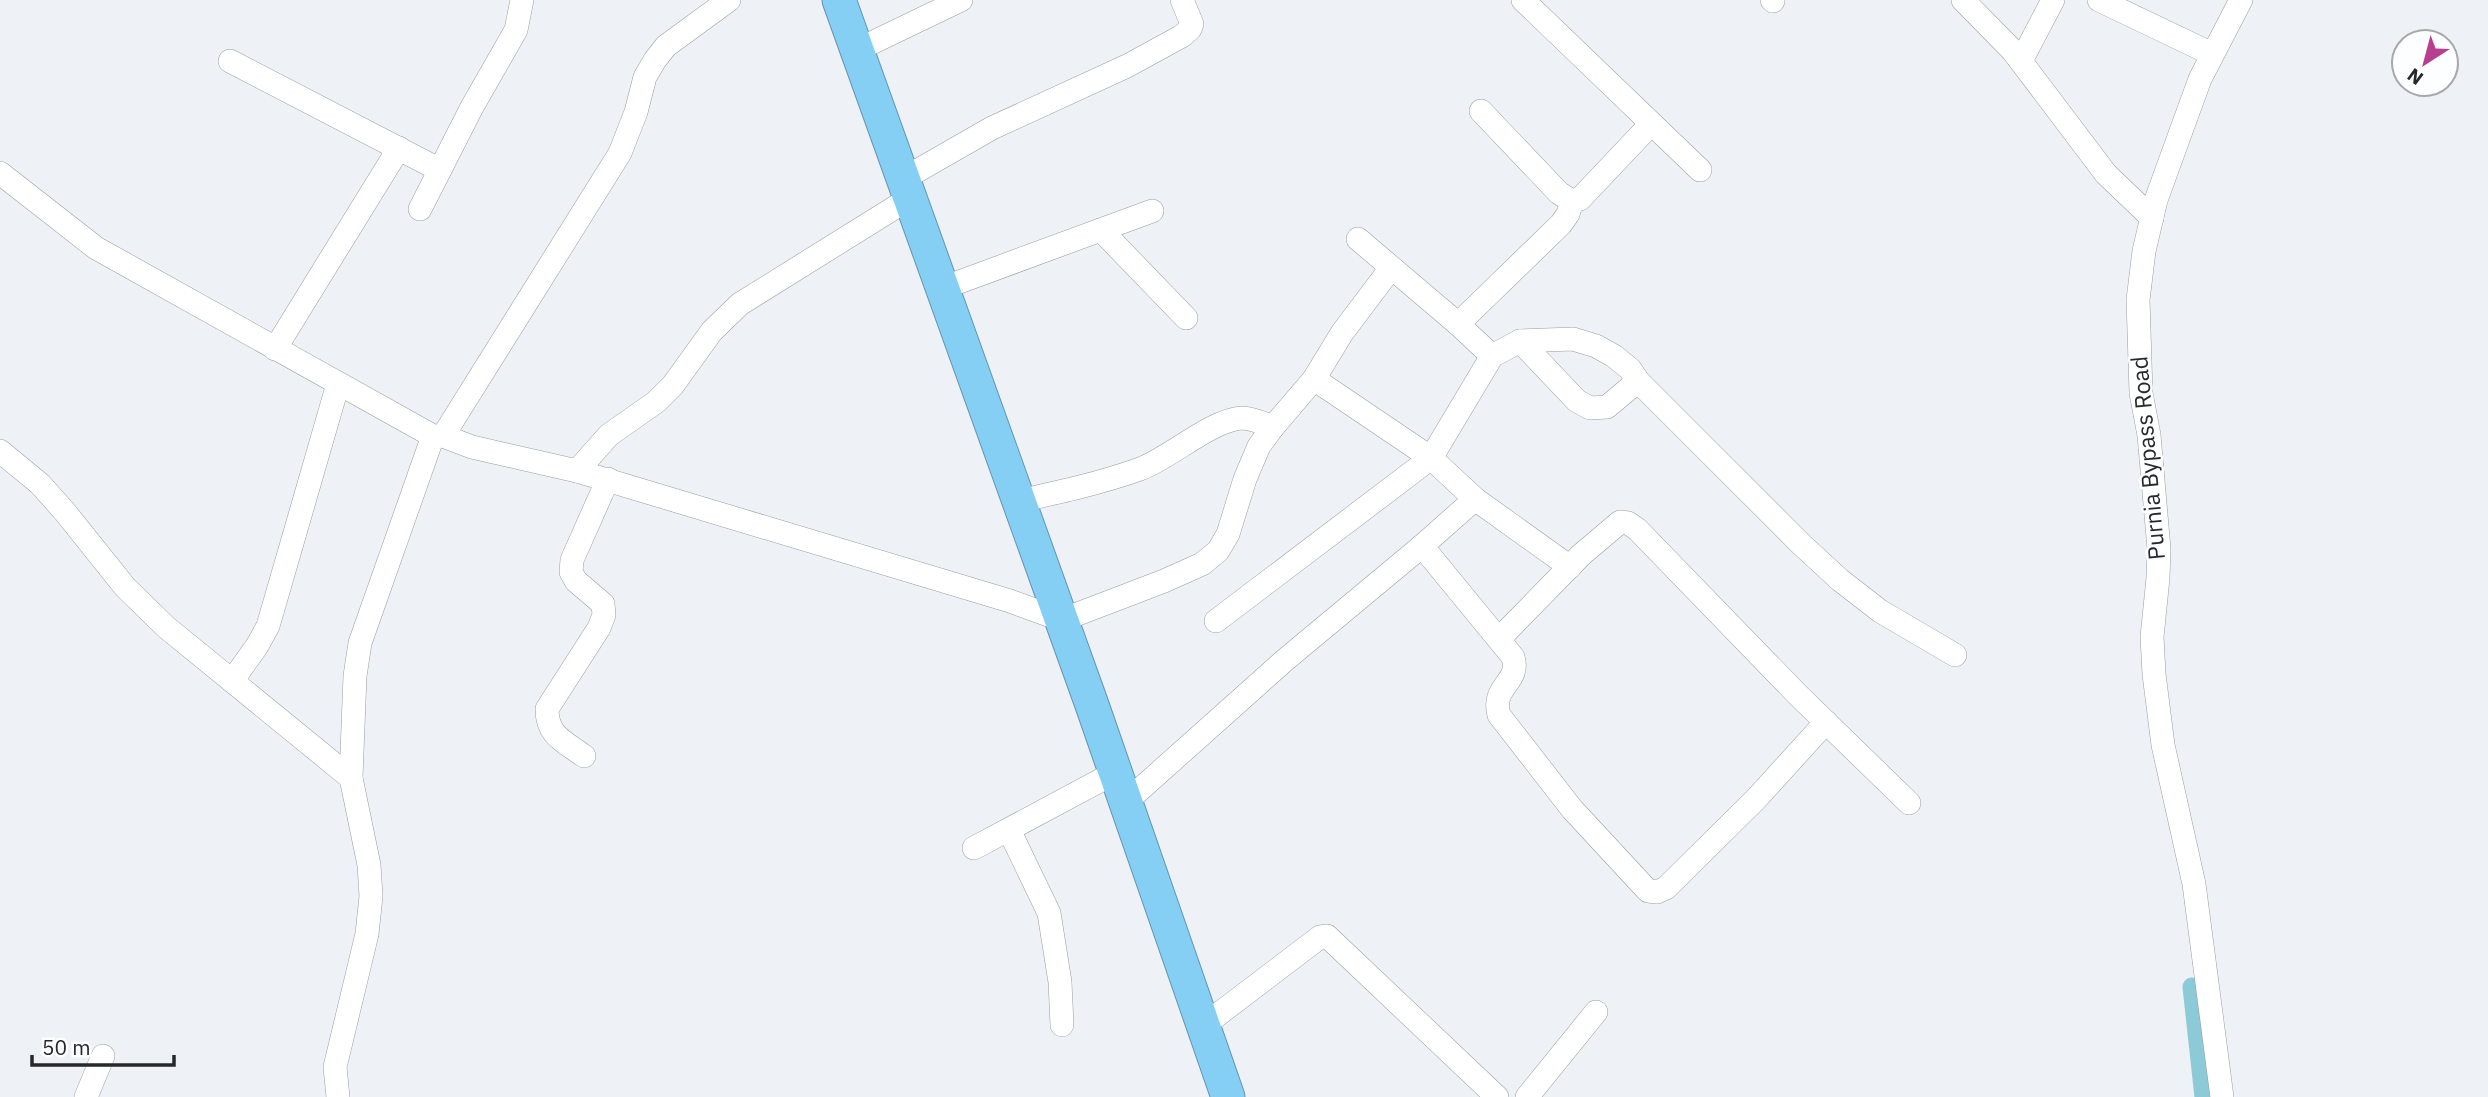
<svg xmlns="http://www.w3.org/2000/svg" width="2488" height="1097" font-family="'IBM Plex Sans',sans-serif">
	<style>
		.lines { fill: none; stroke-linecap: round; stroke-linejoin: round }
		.canal { stroke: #8ccad8; stroke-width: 19 }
		.minor-casing { stroke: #9a9da1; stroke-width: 24 }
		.highway-casing { stroke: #6495ae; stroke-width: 35 }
		.minor { stroke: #fff; stroke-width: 23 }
		.highway { stroke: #85cff5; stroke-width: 33 }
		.labels { text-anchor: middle; stroke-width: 5; stroke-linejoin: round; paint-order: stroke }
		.street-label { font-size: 23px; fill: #262829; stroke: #fdfeff }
	</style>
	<rect width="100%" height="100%" fill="#eef1f5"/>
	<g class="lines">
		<polyline class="canal" points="2192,987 2204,1097"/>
		<g class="minor-casing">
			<g id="minor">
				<polyline points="1523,0 1700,170"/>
				<polyline points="1772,0 1773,1"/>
				<polyline points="1963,0 2013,51 2106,174 2152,218"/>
				<polyline points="2099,0 2212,54"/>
				<polyline points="857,50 961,0"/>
				<polyline points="230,61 440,170"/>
				<polyline points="2021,61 2053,0"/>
				<polyline points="1481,111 1559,193 1572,201 1580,199 1651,124"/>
				<polyline points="0,173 96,248 433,436 443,436 472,447 577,471 1010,601 1062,620 1164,581 1202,564 1218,551 1228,534 1245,479 1259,446 1273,427 1314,379 1342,333 1391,268"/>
				<polyline points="903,179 992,128 1127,66 1182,36 1190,29 1192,24 1182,0"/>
				<polyline points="420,209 472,107 516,30 522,0"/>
				<polyline points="1101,230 1186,318"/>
				<polyline points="1358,239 1458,324 1492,356"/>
				<polyline points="943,288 1152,211"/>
				<polyline points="1458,324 1561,224 1568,214 1572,201"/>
				<polyline points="1520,341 1577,401 1590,408 1607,407 1638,381"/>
				<polyline points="275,349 399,148"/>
				<polyline points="1314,379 1431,458 1475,499 1570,567"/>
				<polyline points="443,436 620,153 636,112 645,77 655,60 666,46 729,0"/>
				<polyline points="0,451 40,484 65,512 125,587 166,627 351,778"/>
				<polyline points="577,471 609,435 656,402 673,385 712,331 740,304 910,198"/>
				<path d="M 1019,501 C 1060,492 1101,483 1140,469 C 1170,458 1211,420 1242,418 C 1252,418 1263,423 1273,427"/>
				<path d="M 1422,546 L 1513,657 C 1521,683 1491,685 1499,715 L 1572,809 L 1648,891 L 1657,892 L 1666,888 L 1756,799 L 1826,722"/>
				<polyline points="1216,621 1431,458 1492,356 1520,341 1573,339 1596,346 1614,356 1630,369 1638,381 1802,545 1840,580 1880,611 1955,655"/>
				<polyline points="1500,638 1581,555 1620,522 1628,523 1637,529 1798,695 1909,803"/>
				<polyline points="232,681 257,646 268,626 338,384"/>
				<path d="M 584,756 C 564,741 547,736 547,709 L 599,628 L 604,615 L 603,604 L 576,581 L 571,572 L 572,560 L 608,479"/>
				<polyline points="1126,802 1285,660 1422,546 1475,499"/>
				<polyline points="1009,830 1049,913 1060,982 1062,1025"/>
				<polyline points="974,848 1116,772"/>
				<polyline points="1203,1026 1320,937 1327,936 1497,1097"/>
				<polyline points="86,1097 103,1056"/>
				<polyline points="338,1097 335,1067 367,934 371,896 369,865 351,778 355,676 360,643 433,436"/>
				<polyline points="1527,1097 1596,1012"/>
				<polyline points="2222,1097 2194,884 2163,745 2154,674 2152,637 2158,578 2159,549 2149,435 2141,393 2138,300 2144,251 2156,200 2200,79 2241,0"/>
			</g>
		</g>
		<g class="highway-casing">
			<polyline id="highway" points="839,0 1092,705 1228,1097"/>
		</g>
		<use href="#minor" class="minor"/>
		<use href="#highway" class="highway"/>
	</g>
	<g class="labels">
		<g class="street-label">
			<text transform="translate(2148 458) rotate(-95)" y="8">Purnia Bypass Road</text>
		</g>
	</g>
	<g transform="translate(2425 63) rotate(216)"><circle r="33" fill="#fdfeff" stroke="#a7a8a9" stroke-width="2"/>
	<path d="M0-5L12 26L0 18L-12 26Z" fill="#b83e90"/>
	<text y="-10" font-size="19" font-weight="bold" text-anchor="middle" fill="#262829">N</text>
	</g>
	<path d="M32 1055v10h142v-10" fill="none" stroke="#262829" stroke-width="3.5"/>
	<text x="42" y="1055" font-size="21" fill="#262829" stroke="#fdfeff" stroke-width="5" paint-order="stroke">50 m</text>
</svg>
